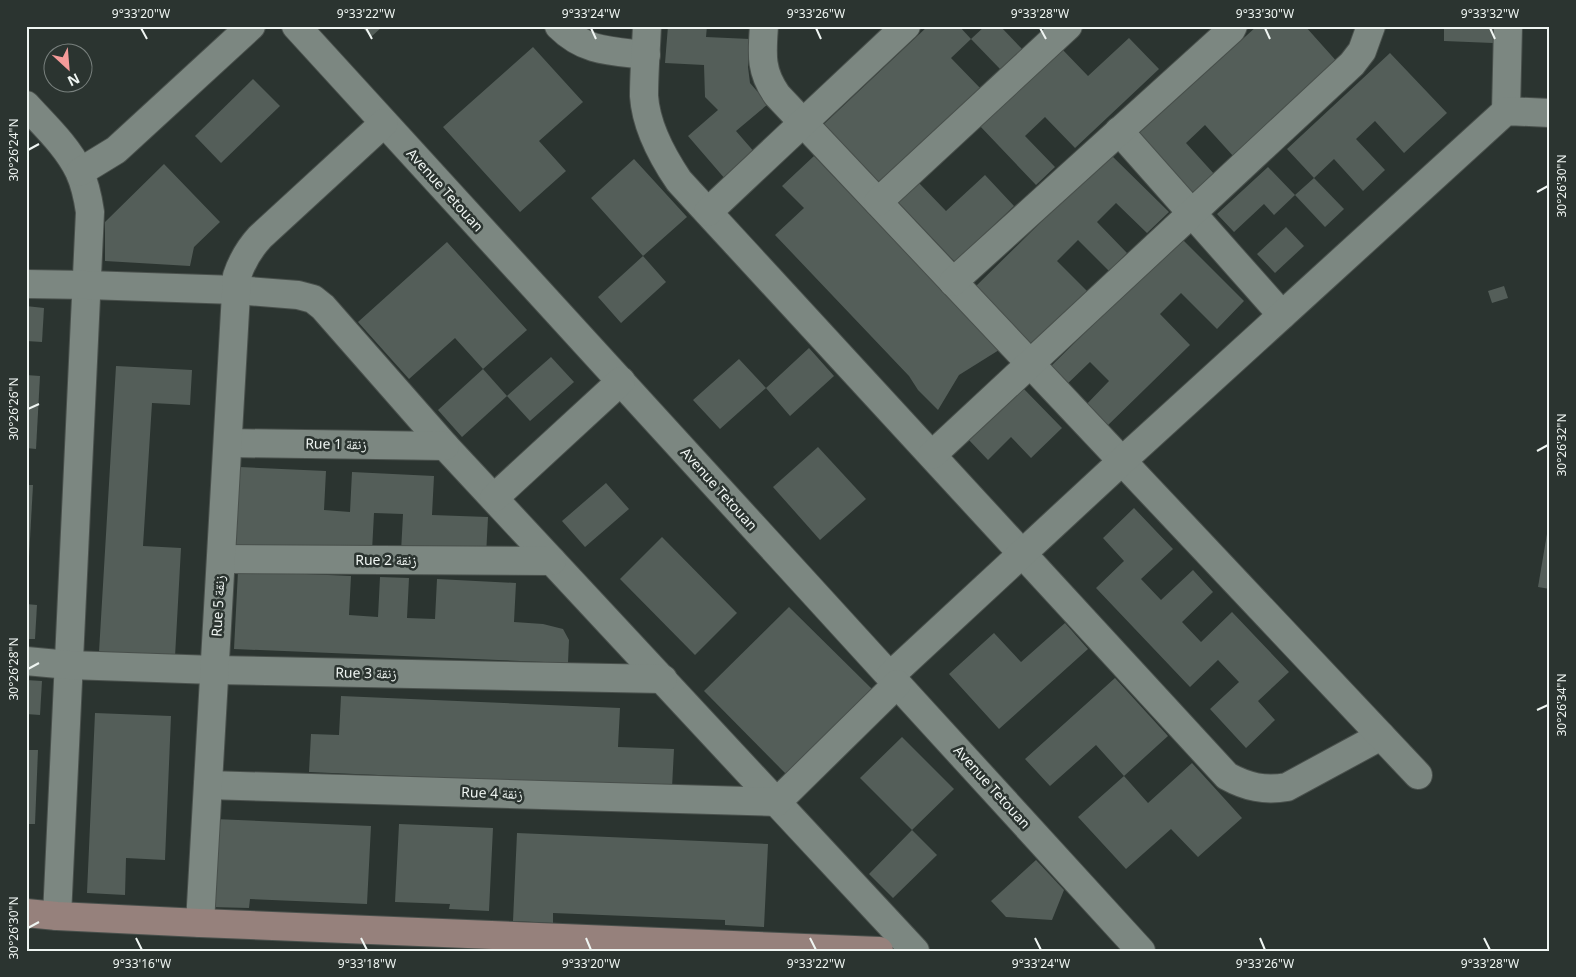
<svg xmlns="http://www.w3.org/2000/svg" width="1576" height="977" font-family="'Noto Sans','Noto Naskh Arabic',sans-serif">
	<style>
		.building { fill: #545e59 }
		.lines { fill: none; stroke-linecap: round; stroke-linejoin: round }
		.street-casing { stroke: #49504c; stroke-width: 30 }
		.secondary-casing { stroke: #49504c; stroke-width: 30 }
		.street { stroke: #7c8781; stroke-width: 28 }
		.secondary { stroke: #96817c; stroke-width: 28 }
		.ticks { fill: none; stroke: #eff5f2; stroke-width: 2 }
		.labels { text-anchor: middle; stroke-width: 5; stroke-linejoin: round; paint-order: stroke }
		.street-label { font-size: 14px; fill: #eff5f2; stroke: #2b3430 }
		.neatline { fill: none; stroke: #eff5f2; stroke-width: 2 }
		.ticks-label { font-size: 12px; text-anchor: middle; fill: #eff5f2 }
	</style>
	<rect width="100%" height="100%" fill="#2b3430"/>
	<g class="building">
		<polygon points="361,26 383,26 371,37"/>
		<polygon points="668,26 707,26 706,37 750,39 748,67 750,83 768,104 736,131 756,154 726,180 688,136 718,110 705,97 704,65 665,63"/>
		<polygon points="928,26 959,26 971,39 951,58 981,89 881,184 824,124"/>
		<polygon points="985,26 1000,26 1023,50 1001,70 971,39"/>
		<polygon points="1257,26 1305,26 1339,64 1234,157 1205,125 1186,143 1215,175 1193,194 1139,133"/>
		<polygon points="1444,26 1493,26 1493,43 1444,41"/>
		<polygon points="1129,38 1159,69 1075,148 1045,117 1025,136 1055,167 1036,185 979,125 1061,48 1088,76"/>
		<polygon points="533,47 583,102 539,141 566,171 520,212 443,127"/>
		<polygon points="1390,53 1447,113 1404,153 1375,121 1356,139 1385,170 1363,191 1334,159 1314,178 1287,149"/>
		<polygon points="253,79 280,106 221,163 195,136"/>
		<polygon points="1110,154 1169,212 1147,233 1116,203 1097,222 1127,253 1109,271 1078,240 1057,261 1088,292 1029,349 971,291"/>
		<polygon points="814,156 999,350 959,375 938,410 918,390 909,376 775,235 804,208 782,186"/>
		<polygon points="634,159 687,217 643,256 666,282 621,323 598,297 643,256 591,198"/>
		<polygon points="164,164 220,222 194,247 190,266 105,261 105,222"/>
		<polygon points="1268,167 1295,195 1274,215 1264,204 1234,232 1217,214"/>
		<polygon points="985,175 1014,206 955,262 898,202 919,183 946,211"/>
		<polygon points="1314,178 1344,209 1325,227 1295,195"/>
		<polygon points="1286,227 1304,246 1275,273 1257,254"/>
		<polygon points="1181,238 1244,301 1217,329 1181,293 1160,314 1190,345 1104,429 1083,408 1109,381 1090,362 1063,388 1046,371"/>
		<polygon points="447,242 527,330 483,369 455,338 409,379 358,322"/>
		<polygon points="1504,286 1508,298 1492,303 1488,291"/>
		<polygon points="26,306 44,308 42,342 26,341"/>
		<polygon points="809,348 834,376 790,416 766,388 720,429 693,400 739,359 766,388"/>
		<polygon points="551,357 574,382 530,421 507,396"/>
		<polygon points="116,366 192,370 190,405 152,403 143,546 181,548 175,657 99,652"/>
		<polygon points="483,369 507,396 462,437 438,410"/>
		<polygon points="26,375 40,376 36,449 26,448"/>
		<polygon points="1022,387 1062,428 1031,458 1011,437 988,460 968,439"/>
		<polygon points="818,447 866,499 820,540 773,487"/>
		<polygon points="240,467 326,471 324,510 350,512 352,472 434,476 432,515 488,517 486,556 401,552 403,514 374,513 372,551 236,545"/>
		<polygon points="606,483 629,509 585,547 562,521"/>
		<polygon points="26,485 33,485 29,557 26,556"/>
		<polygon points="1134,508 1173,549 1141,579 1161,600 1193,570 1213,592 1182,622 1201,642 1232,612 1289,672 1258,701 1275,720 1246,748 1210,709 1239,682 1218,660 1190,687 1096,588 1124,561 1103,538"/>
		<polygon points="1549,522 1550,522 1550,589 1538,587"/>
		<polygon points="662,537 737,613 695,655 620,579"/>
		<polygon points="238,571 351,576 349,615 378,617 380,577 409,578 407,618 435,619 437,579 516,583 514,622 543,624 563,629 569,640 568,663 234,649"/>
		<polygon points="26,604 37,605 35,639 26,639"/>
		<polygon points="789,607 873,690 787,775 704,691"/>
		<polygon points="1065,623 1088,649 999,729 949,674 994,633 1021,662"/>
		<polygon points="1115,678 1168,736 1124,776 1096,745 1050,786 1025,759"/>
		<polygon points="26,680 42,681 40,715 26,714"/>
		<polygon points="341,696 620,708 618,747 674,749 672,788 309,772 311,734 339,735"/>
		<polygon points="95,713 171,716 165,860 126,858 125,895 87,893"/>
		<polygon points="902,737 954,789 912,830 937,855 893,898 869,874 912,830 860,778"/>
		<polygon points="26,750 38,750 35,824 26,824"/>
		<polygon points="1192,763 1242,818 1198,857 1171,829 1126,869 1078,817 1124,776 1148,803"/>
		<polygon points="214,819 371,826 367,904 250,899 249,908 210,907"/>
		<polygon points="399,824 493,828 489,911 449,909 450,904 395,902"/>
		<polygon points="517,833 768,844 764,927 725,925 725,920 553,913 553,923 513,921"/>
		<polygon points="1036,860 1064,890 1052,920 1006,917 991,901"/>
	</g>
	<g class="lines">
		<g class="street-casing">
			<g id="street">
				<polyline points="296,26 1141,951"/>
				<path d="M 559,26 C 585,52 611,51 646,55"/>
				<path d="M 647,26 C 646,49 644,73 644,96 C 646,127 662,156 679,181 L 1227,776 C 1247,787 1265,791 1287,787 L 1381,736"/>
				<path d="M 764,26 C 762,54 760,71 777,95 L 1418,775"/>
				<path d="M 26,105 C 45,126 67,146 79,171 C 85,184 88,198 90,212 L 57,916"/>
				<polyline points="1506,111 1508,26"/>
				<polyline points="1119,131 1282,315"/>
				<polyline points="80,172 116,150 251,26"/>
				<polyline points="878,202 1068,26"/>
				<polyline points="708,212 906,26"/>
				<polyline points="953,282 1231,30 1233,26"/>
				<polyline points="26,284 87,285 236,290 298,295 313,299 323,307 445,446 915,951"/>
				<polyline points="228,443 445,446"/>
				<polyline points="932,455 1352,64 1362,51 1371,26"/>
				<polyline points="494,498 621,381"/>
				<polyline points="221,559 552,561"/>
				<polyline points="26,661 69,665 215,670 663,679"/>
				<polyline points="890,676 1122,461 1506,111 1550,113"/>
				<polyline points="208,785 777,802 897,684"/>
				<path d="M 200,923 L 237,276 C 242,261 249,249 260,237 L 384,123"/>
			</g>
		</g>
		<g class="secondary-casing">
			<polyline id="secondary" points="26,913 57,916 200,923 879,951"/>
		</g>
		<use href="#street" class="street"/>
		<use href="#secondary" class="secondary"/>
	</g>
	<path class="ticks" d="M 141,28 L 147,39M 366,28 L 372,39M 591,28 L 596,39M 816,28 L 821,39M 1040,28 L 1046,39M 1265,28 L 1270,39M 1490,28 L 1495,39M 28,150 L 39,144M 1537,192 L 1548,186M 28,409 L 39,404M 1537,451 L 1548,445M 28,669 L 39,663M 1537,710 L 1548,705M 28,928 L 39,922M 136,938 L 142,950M 361,938 L 367,950M 586,938 L 591,950M 810,938 L 816,950M 1035,938 L 1041,950M 1260,938 L 1265,950M 1484,938 L 1490,950"/>
	<g class="labels">
		<g class="street-label">
			<text transform="translate(445 190) rotate(48)" y="5">Avenue Tetouan</text>
			<text transform="translate(336 444) rotate(1)" y="5">Rue 1 زنقة</text>
			<text transform="translate(719 489) rotate(48)" y="5">Avenue Tetouan</text>
			<text x="386" y="565">Rue 2 زنقة</text>
			<text transform="translate(218 606) rotate(-87)" y="5">Rue 5 زنقة</text>
			<text transform="translate(366 673) rotate(1)" y="5">Rue 3 زنقة</text>
			<text transform="translate(992 787) rotate(48)" y="5">Avenue Tetouan</text>
			<text transform="translate(492 793) rotate(2)" y="5">Rue 4 زنقة</text>
		</g>
	</g>
	<rect width="1576" height="977" fill="none" stroke="#2b3430" stroke-width="55"/>
	<g transform="translate(68 68) rotate(154)"><circle r="24" fill="#2b3430" stroke="#79817e"/>
	<path d="M0-4L9 19L0 12L-9 19Z" fill="#f59b99"/>
	<text y="-8" font-size="14" font-weight="bold" text-anchor="middle" fill="#eff5f2">N</text>
	</g>
	<rect x="28" y="28" width="1520" height="922" class="neatline"/>
	<g class="ticks-label">
		<text x="141" y="18">9°33'20"W</text>
		<text x="366" y="18">9°33'22"W</text>
		<text x="591" y="18">9°33'24"W</text>
		<text x="816" y="18">9°33'26"W</text>
		<text x="1040" y="18">9°33'28"W</text>
		<text x="1265" y="18">9°33'30"W</text>
		<text x="1490" y="18">9°33'32"W</text>
		<text transform="translate(14 150) rotate(-90)" y="4">30°26'24"N</text>
		<text transform="translate(1562 186) rotate(-90)" y="4">30°26'30"N</text>
		<text transform="translate(14 409) rotate(-90)" y="4">30°26'26"N</text>
		<text transform="translate(1562 445) rotate(-90)" y="4">30°26'32"N</text>
		<text transform="translate(14 669) rotate(-90)" y="4">30°26'28"N</text>
		<text transform="translate(1562 705) rotate(-90)" y="4">30°26'34"N</text>
		<text transform="translate(14 928) rotate(-90)" y="4">30°26'30"N</text>
		<text x="142" y="968">9°33'16"W</text>
		<text x="367" y="968">9°33'18"W</text>
		<text x="591" y="968">9°33'20"W</text>
		<text x="816" y="968">9°33'22"W</text>
		<text x="1041" y="968">9°33'24"W</text>
		<text x="1265" y="968">9°33'26"W</text>
		<text x="1490" y="968">9°33'28"W</text>
	</g>
</svg>
